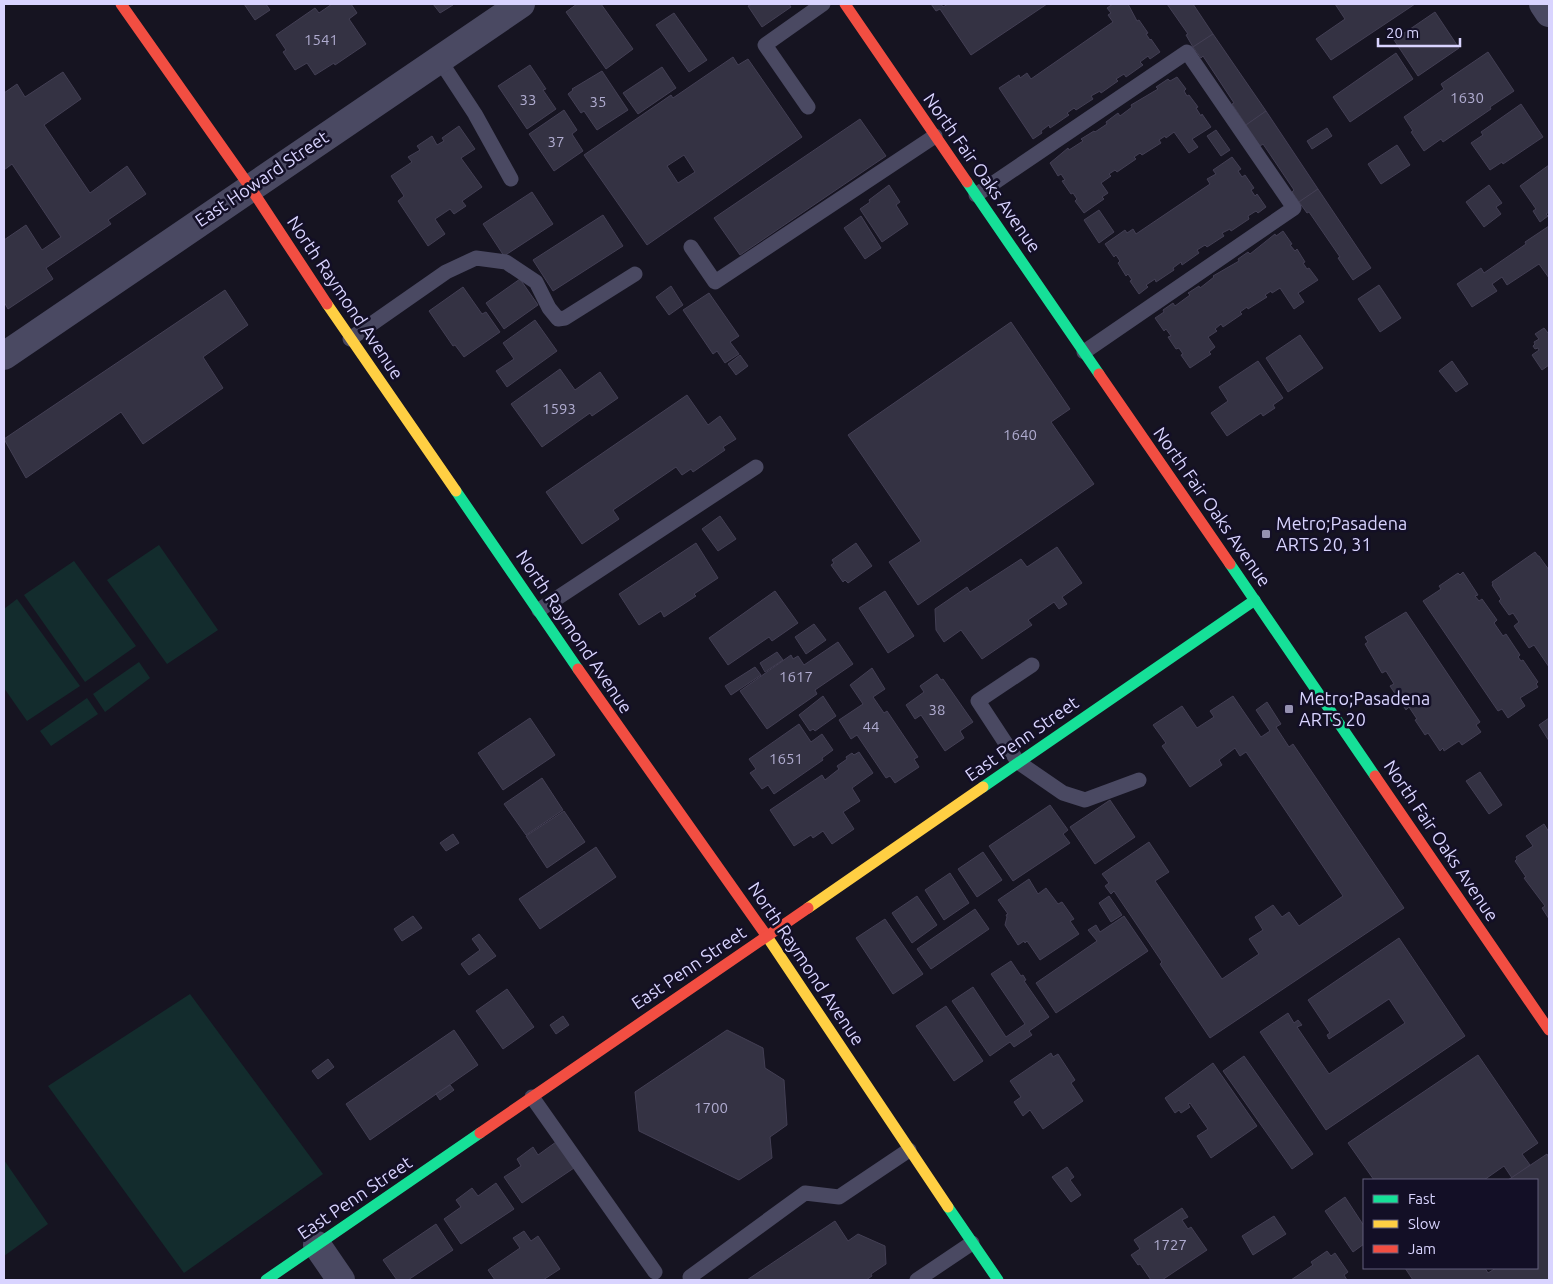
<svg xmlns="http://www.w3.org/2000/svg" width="1553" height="1284" font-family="Ubuntu,sans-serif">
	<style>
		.green { fill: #132c2d }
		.building { fill: #343243; stroke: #433f54; fill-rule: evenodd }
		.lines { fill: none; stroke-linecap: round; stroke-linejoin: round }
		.lane { stroke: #4a4962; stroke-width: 15 }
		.street { stroke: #4a4962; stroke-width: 28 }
		.fast { stroke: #16e098; stroke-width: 11 }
		.slow { stroke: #ffcf43; stroke-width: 11 }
		.jam { stroke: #f24e42; stroke-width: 11 }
		.poi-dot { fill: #9591b1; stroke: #130f26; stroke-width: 2 }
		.labels { text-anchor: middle; stroke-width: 5; stroke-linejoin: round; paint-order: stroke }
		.number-label { font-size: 15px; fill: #b0acd0 }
		.street-label { font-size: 18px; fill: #d9d4ff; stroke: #130f26 }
		.poi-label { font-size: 18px; fill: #d9d4ff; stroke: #130f26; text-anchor: start }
	</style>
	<rect width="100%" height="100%" fill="#161421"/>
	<g class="green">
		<polygon points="159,545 218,630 167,664 107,580"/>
		<polygon points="74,561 136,646 85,682 24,595"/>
		<polygon points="17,599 80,686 27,721 4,688 4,609"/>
		<polygon points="139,662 150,678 105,712 93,694"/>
		<polygon points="87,698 98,714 51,746 40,731"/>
		<polygon points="190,994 323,1174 184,1273 48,1086"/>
		<polygon points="4,1160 48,1224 4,1256"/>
	</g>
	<g class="building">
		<polygon points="244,4 266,4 270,10 255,20"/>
		<polygon points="332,4 351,4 357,13 349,19 366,44 335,65 334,63 315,75 307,63 295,70 283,52 286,50 276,35 315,8 319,13"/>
		<polygon points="433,4 452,4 453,5 440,13"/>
		<polygon points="577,4 601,4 633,49 606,69 566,12"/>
		<polygon points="752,4 789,4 791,7 762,27 748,6"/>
		<polygon points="931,4 941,4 943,7 948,4 1047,4 971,55 940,9 936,11"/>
		<polygon points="1113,4 1128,4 1137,21 1139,20 1148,33 1146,34 1150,40 1151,39 1160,52 1150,59 1148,56 1140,62 1143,65 1126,77 1124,74 1116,79 1118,81 1101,93 1100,91 1091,96 1093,99 1076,110 1074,108 1067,113 1069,115 1050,128 1049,125 1041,131 1042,133 1033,139 999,88 1019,75 1020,78 1027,73 1031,79 1113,22 1108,15 1111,13 1107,8"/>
		<polygon points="1167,4 1193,4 1213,34 1193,47 1186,35 1188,34"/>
		<polygon points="1335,4 1415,4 1331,60 1316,39 1345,19"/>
		<polygon points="1435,12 1459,48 1418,76 1394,40"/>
		<polygon points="674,13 707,60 689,72 656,25"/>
		<polygon points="1213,34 1266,111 1246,125 1232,104 1234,103 1203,56 1201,58 1193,47"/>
		<polygon points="1488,52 1514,91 1490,107 1491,109 1443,142 1441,139 1424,151 1411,132 1413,131 1404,117 1444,89 1441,84"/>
		<polygon points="1396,53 1413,79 1350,122 1333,97"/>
		<path d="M 733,57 L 738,65 L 748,59 L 802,137 L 647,245 L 584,155 L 671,95 L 673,98 ZM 684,155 L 695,172 L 678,183 L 667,166 Z"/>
		<polygon points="530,65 546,89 543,90 556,109 527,129 498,86"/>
		<polygon points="662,67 676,88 638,114 623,93"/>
		<polygon points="602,71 628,110 597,130 584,111 581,113 568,94 573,90 572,89"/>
		<polygon points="63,72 81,99 44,125 90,193 127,166 146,194 108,220 111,224 46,268 53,279 8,309 4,302 4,240 26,225 42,250 61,237 12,164 4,170 4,93 17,84 25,97"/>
		<polygon points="1177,77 1186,89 1184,91 1187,96 1189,95 1198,107 1196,108 1201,116 1202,114 1211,127 1192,139 1198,147 1189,153 1174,132 1166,138 1165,136 1159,140 1161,143 1142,155 1140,153 1134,157 1136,159 1117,172 1115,170 1109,174 1111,176 1101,183 1108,193 1102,197 1104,199 1084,213 1075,201 1077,199 1073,193 1071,194 1062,181 1065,180 1061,174 1058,176 1050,163 1068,148 1069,150 1083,141 1081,139 1094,131 1095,132 1107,124 1106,122 1118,113 1120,116 1132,107 1131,105 1158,89 1156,87 1168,79 1170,81"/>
		<polygon points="1521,104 1543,137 1503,164 1502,162 1490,170 1471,143 1483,135 1481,132"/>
		<polygon points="564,110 577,130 572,134 583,151 554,171 529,134"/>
		<polygon points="1266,111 1318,189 1299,202 1292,192 1294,190 1263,144 1260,146 1246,125"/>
		<polygon points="860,119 886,156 740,255 714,218"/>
		<polygon points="459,126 475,149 461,158 482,187 462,201 466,206 454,214 450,209 435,219 445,234 428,246 398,201 404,196 391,176 412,162 408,157 420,150 417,146 432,136 437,145 444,141 442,138"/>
		<polygon points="1327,128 1332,136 1312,149 1307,141"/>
		<polygon points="1216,130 1230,150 1221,156 1207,136"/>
		<polygon points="1397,145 1410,165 1381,184 1368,164"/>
		<polygon points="1232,157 1241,169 1238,171 1242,177 1245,175 1254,188 1251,190 1255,196 1257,194 1266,207 1258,213 1256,211 1248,216 1249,219 1231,231 1230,229 1222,233 1224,236 1207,247 1205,245 1197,250 1199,253 1182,265 1181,262 1173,268 1174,270 1156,282 1155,279 1146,285 1148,287 1139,294 1130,281 1132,280 1128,274 1126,276 1118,263 1120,261 1116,255 1114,257 1105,244 1125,230 1127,233 1133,229 1136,234 1210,184 1207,179 1216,174 1213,170"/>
		<polygon points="1549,165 1549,212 1546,214 1548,216 1540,222 1533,211 1536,209 1520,186"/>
		<polygon points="889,185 900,202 896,205 908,224 882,242 860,209 870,202 869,200"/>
		<polygon points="1489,185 1502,203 1496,207 1501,214 1484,227 1466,202"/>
		<polygon points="1318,189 1371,268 1353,280 1338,258 1340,257 1309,212 1307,213 1299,202"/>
		<polygon points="532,192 553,224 504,256 483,224"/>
		<polygon points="1099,210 1114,232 1099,243 1084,220"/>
		<polygon points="603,215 623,246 553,291 533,260"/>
		<polygon points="861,216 881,248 865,259 844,228"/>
		<polygon points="1549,226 1549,278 1539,264 1507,285 1502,277 1492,284 1497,291 1472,307 1457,284 1481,268 1484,273 1526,244 1525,242"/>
		<polygon points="1283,231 1292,244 1290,245 1295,251 1297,249 1305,262 1303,263 1307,269 1309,268 1318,280 1298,293 1304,302 1294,309 1280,288 1272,293 1271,291 1265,295 1267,297 1248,309 1247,307 1240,312 1242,314 1223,327 1221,324 1215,329 1217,331 1208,337 1215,347 1209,352 1211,354 1190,368 1181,355 1183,354 1179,348 1176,349 1168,337 1171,336 1166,329 1164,331 1155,318 1164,312 1163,310 1173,303 1175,306 1190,295 1188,293 1199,286 1200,288 1214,277 1213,276 1239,261 1238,259 1248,252 1250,254 1275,234 1276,236"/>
		<polygon points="520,279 538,305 504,329 486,303"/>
		<polygon points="1379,285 1401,318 1380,332 1358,299"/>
		<polygon points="671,286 683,305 669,315 656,297"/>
		<polygon points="463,287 482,314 486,312 500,332 464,357 455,345 453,346 429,311"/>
		<polygon points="225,290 248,325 203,357 223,388 143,444 121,412 26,478 4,439"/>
		<polygon points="709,293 739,336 730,342 739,354 725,363 717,351 713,354 683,310"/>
		<polygon points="535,320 557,351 507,387 496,371 514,359 503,343"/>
		<polygon points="1011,322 1070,409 1051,422 1094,484 918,605 889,562 921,541 848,435"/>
		<polygon points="1544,328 1548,333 1549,332 1549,365 1542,370 1532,355 1539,350 1538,348 1535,349 1533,346 1535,344 1534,342 1539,339 1535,334"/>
		<polygon points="1300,335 1323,368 1288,392 1266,358"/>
		<polygon points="740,355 748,366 736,375 728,364"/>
		<polygon points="1258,361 1283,398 1273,405 1275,408 1263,416 1261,413 1227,436 1211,413 1228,401 1219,387"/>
		<polygon points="1452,361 1468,384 1456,392 1439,371"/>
		<polygon points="560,369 575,390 600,372 618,398 592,416 590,413 542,447 511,404"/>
		<polygon points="687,395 708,425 720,416 736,439 723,447 725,450 693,472 691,469 682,475 676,467 613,510 619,519 582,544 546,492"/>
		<polygon points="720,516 736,539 718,551 702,529"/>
		<polygon points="696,543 718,578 694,594 696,596 664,617 661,611 639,625 619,594"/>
		<polygon points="856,543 872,566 848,583 845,580 843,582 831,565 834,563 832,560"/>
		<polygon points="1057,547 1082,583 1062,597 1067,604 1059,609 1054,602 1028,620 1032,625 982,659 961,630 944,642 936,630 935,609 967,587 970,592 1021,559 1027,567"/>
		<polygon points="1535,552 1538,556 1539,556 1549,570 1549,667 1534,645 1529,648 1514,626 1519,622 1513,613 1509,615 1499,601 1501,599 1492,585 1493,584 1492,582"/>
		<polygon points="1463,572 1478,595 1475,596 1479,601 1482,599 1497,620 1494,623 1503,636 1506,634 1520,655 1518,657 1521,661 1523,660 1538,682 1536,684 1538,687 1520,698 1525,706 1508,718 1502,709 1498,711 1423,601 1441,589 1439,586 1458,573 1460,575"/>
		<polygon points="775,591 798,623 772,641 769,637 728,665 709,638"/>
		<polygon points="885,591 914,636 888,653 859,608"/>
		<polygon points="1406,612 1480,722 1476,725 1481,732 1462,745 1459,741 1444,751 1443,748 1440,751 1428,733 1425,735 1415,720 1417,719 1409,707 1406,710 1390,686 1394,684 1386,671 1382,673 1365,644 1368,642 1365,637"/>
		<polygon points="814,624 826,640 806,654 795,637"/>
		<polygon points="838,642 853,664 815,690 817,694 767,729 740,691 791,655 793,659 798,656 804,665"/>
		<polygon points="777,652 783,660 765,672 760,663"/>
		<polygon points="755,667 761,675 731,695 725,686"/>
		<polygon points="872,668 885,689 873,697 884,713 887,711 918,757 914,759 919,767 895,783 890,776 886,778 857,735 851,739 839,720 863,704 850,685"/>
		<polygon points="937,674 941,680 943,679 973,722 960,731 964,738 945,751 921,715 915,719 906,705 924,692 920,686"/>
		<polygon points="823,696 836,716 815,731 813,729 810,731 799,715"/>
		<polygon points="1233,696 1261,737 1270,731 1256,710 1267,702 1281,724 1276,727 1289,747 1293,744 1404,908 1210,1038 1160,964 1162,962 1114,891 1111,894 1105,886 1109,883 1102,874 1149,842 1169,872 1155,881 1222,979 1259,954 1249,939 1263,930 1255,917 1273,905 1282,917 1289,912 1299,926 1343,896 1246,752 1240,756 1235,748 1219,760 1222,765 1190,787 1162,746 1166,743 1153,725 1182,706 1197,728 1214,717 1210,711"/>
		<polygon points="530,718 555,755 503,790 478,753"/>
		<polygon points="1549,718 1549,741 1539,725"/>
		<polygon points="799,724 811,742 822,734 833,750 822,758 823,760 774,794 768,785 762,789 750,773 756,769 749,759"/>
		<polygon points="859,752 873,773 852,788 860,801 843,812 854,829 832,844 823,831 813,838 811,835 794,846 770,810 822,775 825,780 839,769 837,766 847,759 846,757 852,753 854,755"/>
		<polygon points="1480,772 1502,805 1489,814 1466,781"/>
		<polygon points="542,778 563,810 526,835 504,804"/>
		<polygon points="1110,800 1135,837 1095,864 1070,827"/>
		<polygon points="1050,805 1068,830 1063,834 1070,843 1013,881 989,846"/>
		<polygon points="564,811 585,842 547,868 526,836"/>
		<polygon points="1544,824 1549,832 1549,919 1542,908 1545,906 1524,878 1526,877 1515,861 1517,859 1516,857 1533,846 1526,836"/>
		<polygon points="453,834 459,843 446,851 440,843"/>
		<polygon points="596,847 616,877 540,929 519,899"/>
		<polygon points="983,852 1002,880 977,897 958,869"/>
		<polygon points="950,873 969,903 944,920 925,890"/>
		<polygon points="1029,879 1038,894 1046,888 1058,904 1062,902 1074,919 1070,921 1079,934 1040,960 1027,941 1025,943 1024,941 1018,945 1005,925 1007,917 1006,915 1008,914 998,900"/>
		<polygon points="917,896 937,925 912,943 892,913"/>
		<polygon points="1109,896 1122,915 1111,922 1099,903"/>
		<polygon points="975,909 989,929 931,969 917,949"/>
		<polygon points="413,916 422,928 402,941 394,929"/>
		<polygon points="1124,916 1148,951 1056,1013 1036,983 1097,941 1088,930 1096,925 1100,932"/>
		<polygon points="885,919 923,974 893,994 856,938"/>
		<polygon points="479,934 496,956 469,975 461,964 480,950 472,939"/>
		<polygon points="1399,938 1465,1036 1326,1130 1260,1032 1288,1013 1294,1023 1298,1020 1302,1025 1297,1027 1329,1074 1405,1023 1389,999 1329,1039 1327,1035 1330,1033 1308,1000"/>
		<polygon points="1011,961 1021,976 1023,975 1026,980 1024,981 1049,1017 1029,1031 1032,1035 1014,1047 1010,1042 990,1056 952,1001 973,987 1006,1037 1025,1024 991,974"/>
		<polygon points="507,989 534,1027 503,1049 476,1011"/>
		<polygon points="946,1006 983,1061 954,1081 916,1026"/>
		<polygon points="563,1016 569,1025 556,1034 550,1025"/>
		<polygon points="454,1030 478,1065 370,1140 346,1104"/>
		<polygon points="727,1030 763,1048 765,1068 784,1080 787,1125 770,1137 772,1158 739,1180 639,1131 635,1092"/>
		<polygon points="1051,1053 1053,1057 1058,1054 1075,1080 1071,1083 1083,1101 1043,1129 1030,1110 1023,1116 1014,1102 1021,1097 1010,1081"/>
		<polygon points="1478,1055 1538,1143 1522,1154 1530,1165 1512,1178 1504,1166 1484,1180 1374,1180 1348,1143"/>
		<polygon points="1244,1056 1313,1154 1292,1169 1223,1071"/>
		<polygon points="328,1059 334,1067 318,1079 312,1071"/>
		<polygon points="1213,1063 1257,1126 1211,1158 1197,1136 1208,1129 1190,1103 1188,1104 1190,1107 1181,1113 1179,1110 1175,1113 1165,1098"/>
		<polygon points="450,1085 454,1090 440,1100 436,1094"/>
		<polygon points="556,1142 574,1168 522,1203 504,1177 521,1166 517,1159 533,1147 538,1155"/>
		<polygon points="1547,1154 1549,1158 1549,1280 1413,1280 1405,1268 1485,1268 1488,1273 1496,1268 1537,1268 1537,1180 1508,1180"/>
		<polygon points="1067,1167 1074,1177 1070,1180 1081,1195 1071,1202 1052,1177"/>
		<polygon points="496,1183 514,1209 461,1244 444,1219 461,1207 456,1200 472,1188 478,1196"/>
		<polygon points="1345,1197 1364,1226 1364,1244 1353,1252 1325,1211"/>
		<polygon points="1182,1208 1188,1217 1182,1220 1188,1229 1191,1227 1207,1250 1162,1280 1151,1280 1140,1264 1138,1265 1131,1255 1140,1249 1134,1240"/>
		<polygon points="1274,1216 1286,1234 1253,1255 1242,1236"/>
		<polygon points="835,1221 848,1241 858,1234 885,1246 886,1264 871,1274 872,1276 866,1280 747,1280"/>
		<polygon points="436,1224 453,1250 408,1280 397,1280 383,1260"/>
		<polygon points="524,1231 531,1241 538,1236 560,1269 543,1280 495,1280 488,1270 520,1248 513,1238"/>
		<polygon points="1327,1251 1331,1256 1335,1253 1348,1272 1344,1275 1347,1280 1291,1280 1313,1265 1311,1262"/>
	</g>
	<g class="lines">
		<g class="lane">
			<polyline points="439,59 475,114 511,179"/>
			<polyline points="808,107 765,45 823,4"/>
			<polyline points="976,195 1187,52 1294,208 1084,352"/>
			<polyline points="691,247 715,282 935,136"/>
			<polyline points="350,339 446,272 476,258 506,262 536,282 549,308 558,319 565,318 635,274"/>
			<polyline points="539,610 756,467"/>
			<polyline points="1032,665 978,701 1018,762 1063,793 1085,800 1139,780"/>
			<polyline points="532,1097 655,1272"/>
			<polyline points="692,1280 690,1277 805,1193 839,1197 909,1150"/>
			<polyline points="917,1280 972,1243"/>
		</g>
		<g class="street">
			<polyline points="1543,4 1549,13"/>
			<polyline points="4,356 521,4"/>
			<polyline points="317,1245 341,1280"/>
		</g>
		<g class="fast">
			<polyline points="967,182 1099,374"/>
			<polyline points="456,491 578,669"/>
			<polyline points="1230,564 1375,776"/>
			<polyline points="983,787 1255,600"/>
			<polyline points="948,1207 998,1280"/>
			<polyline points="266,1280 480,1133"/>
		</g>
		<g class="slow">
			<polyline points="327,304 456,491"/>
			<polyline points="808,908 983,787"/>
			<polyline points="766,935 948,1207"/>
		</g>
		<g class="jam">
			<polyline points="121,4 250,187 327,304"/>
			<polyline points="845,4 967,182"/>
			<polyline points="1099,374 1230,564"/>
			<polyline points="578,669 766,935"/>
			<polyline points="1375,776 1549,1030"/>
			<polyline points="480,1133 808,908"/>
		</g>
	</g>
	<g class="poi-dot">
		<rect x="1261" y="529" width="10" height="10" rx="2.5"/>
		<rect x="1284" y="704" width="10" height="10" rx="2.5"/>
	</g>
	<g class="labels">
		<g class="number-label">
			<text x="321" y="45">1541</text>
			<text x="1467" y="103">1630</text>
			<text x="528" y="105">33</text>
			<text x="598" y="107">35</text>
			<text x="556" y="147">37</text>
			<text x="559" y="414">1593</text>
			<text x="1020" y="440">1640</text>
			<text x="796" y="682">1617</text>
			<text x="937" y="715">38</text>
			<text x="871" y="732">44</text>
			<text x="786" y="764">1651</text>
			<text x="711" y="1113">1700</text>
			<text x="1170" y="1250">1727</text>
		</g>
		<g class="street-label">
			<text transform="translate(982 173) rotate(55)" y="6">North Fair Oaks Avenue</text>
			<text transform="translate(262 179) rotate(-34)" y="6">East Howard Street</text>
			<text transform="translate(345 298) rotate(56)" y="6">North Raymond Avenue</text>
			<text transform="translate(1212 507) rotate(55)" y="6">North Fair Oaks Avenue</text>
			<text transform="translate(574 632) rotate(56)" y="6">North Raymond Avenue</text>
			<text transform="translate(1022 739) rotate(-35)" y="6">East Penn Street</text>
			<text transform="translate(1441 841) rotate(56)" y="6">North Fair Oaks Avenue</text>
			<text transform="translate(806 964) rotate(56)" y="6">North Raymond Avenue</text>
			<text transform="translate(689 968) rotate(-34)" y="6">East Penn Street</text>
			<text transform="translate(355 1198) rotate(-34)" y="6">East Penn Street</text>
		</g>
		<g class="poi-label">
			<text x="1276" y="530">Metro;Pasadena<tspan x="1276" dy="21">ARTS 20, 31</tspan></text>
			<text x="1299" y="705">Metro;Pasadena<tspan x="1299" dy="21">ARTS 20</tspan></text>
		</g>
	</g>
	<rect width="1553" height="1284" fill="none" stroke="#d9d4ff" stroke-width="10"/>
	<rect x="1363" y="1179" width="175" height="90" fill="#130f26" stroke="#625e7d"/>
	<rect x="1373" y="1195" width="25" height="8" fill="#16e098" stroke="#625e7d"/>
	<text x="1408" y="1204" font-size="15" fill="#d9d4ff">Fast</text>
	<rect x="1373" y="1220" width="25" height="8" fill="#ffcf43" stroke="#625e7d"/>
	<text x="1408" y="1229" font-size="15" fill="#d9d4ff">Slow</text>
	<rect x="1373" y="1245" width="25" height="8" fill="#f24e42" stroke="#625e7d"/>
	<text x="1408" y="1254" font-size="15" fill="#d9d4ff">Jam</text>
	<path d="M1378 38v8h82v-8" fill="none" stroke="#d9d4ff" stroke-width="2.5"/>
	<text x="1386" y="38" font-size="15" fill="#d9d4ff" stroke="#130f26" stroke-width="4" paint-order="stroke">20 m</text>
</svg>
